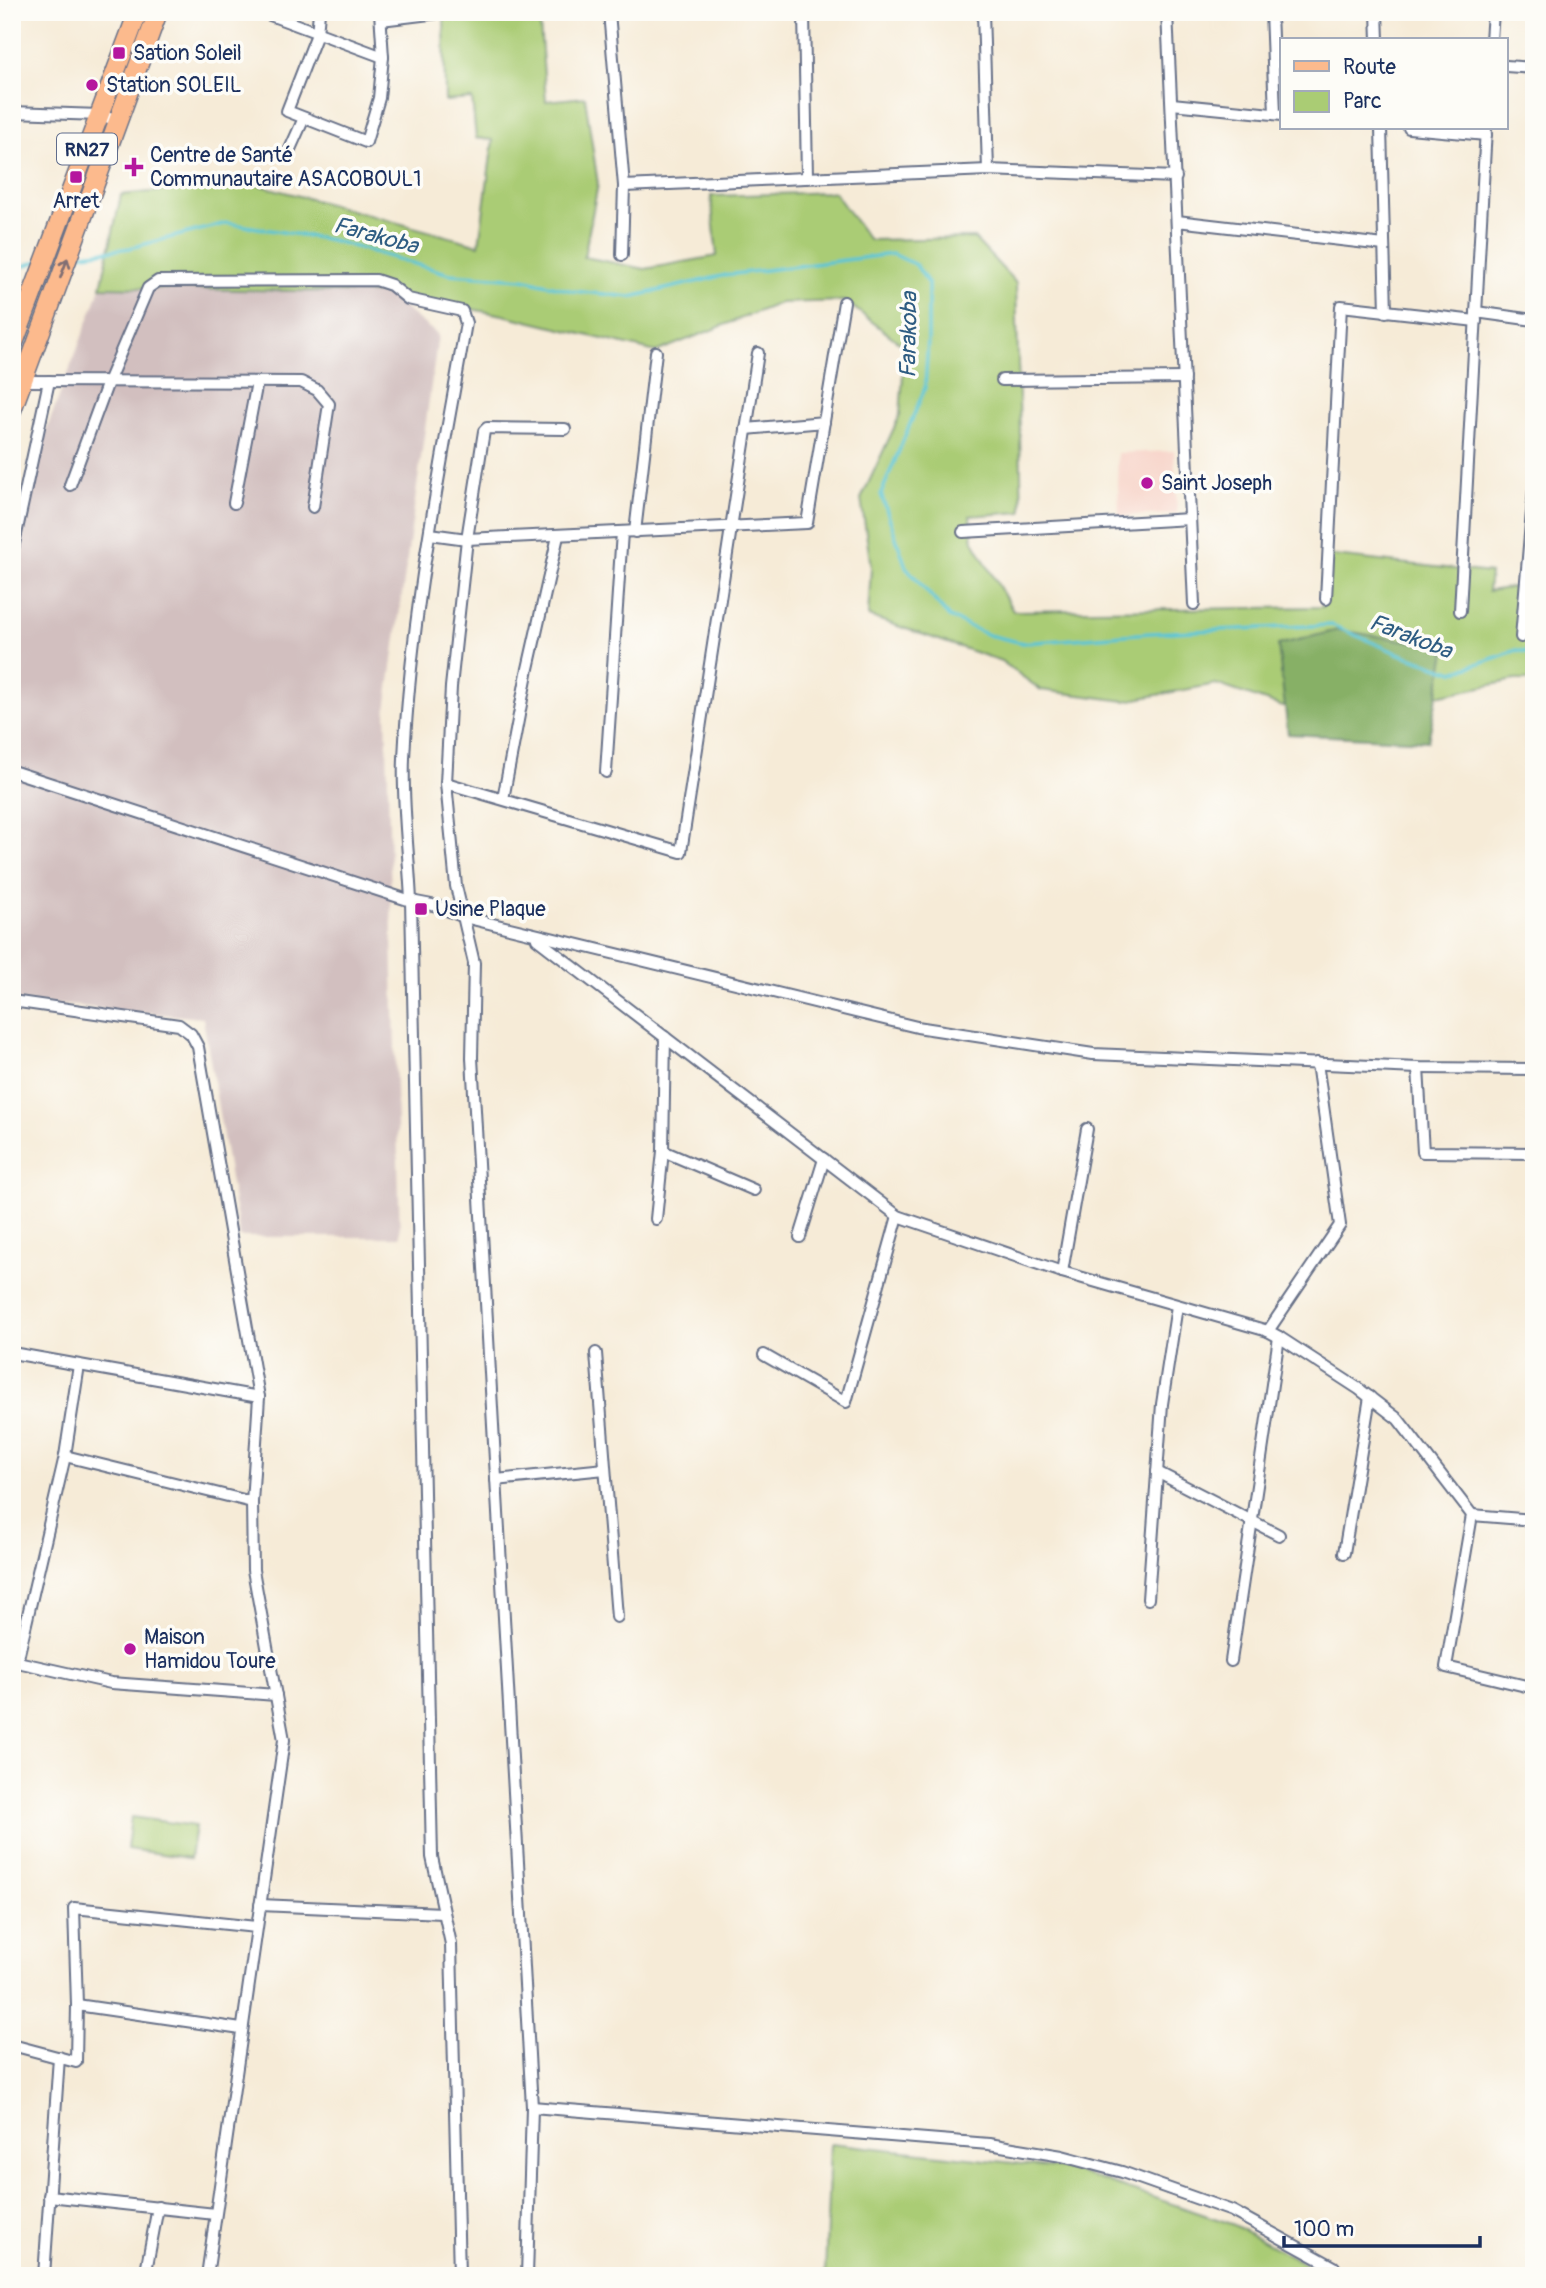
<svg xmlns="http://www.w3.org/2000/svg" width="1546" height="2288" font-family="Pangolin,sans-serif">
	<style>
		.built { fill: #f7d1c6 }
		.industrial { fill: #d2bfbf }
		.green { fill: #aacc74; stroke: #627e69; stroke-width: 2 }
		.forest { fill: #87b066; stroke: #517062; stroke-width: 2 }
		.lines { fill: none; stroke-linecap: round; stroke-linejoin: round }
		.stream { stroke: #5ac5d5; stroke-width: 3.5 }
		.street-casing { stroke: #687188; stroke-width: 14 }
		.primary-casing { stroke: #687188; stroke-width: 21 }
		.street { stroke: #fff; stroke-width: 10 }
		.primary { stroke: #fcba8d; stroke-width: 18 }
		.oneway { stroke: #806e73 }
		.poi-dot { fill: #b5179e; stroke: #fdfcf7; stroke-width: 2.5 }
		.labels { text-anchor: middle; stroke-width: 7; stroke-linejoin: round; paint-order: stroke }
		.shield { fill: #fdfcf7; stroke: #5f6c8c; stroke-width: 2 }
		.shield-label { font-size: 19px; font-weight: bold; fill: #1b2f5e }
		.poi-label { font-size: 21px; fill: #1b2f5e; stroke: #fdfcf7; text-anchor: start }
		.water-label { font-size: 23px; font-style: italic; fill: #2e5c82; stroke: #fdfcf7 }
	</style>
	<rect width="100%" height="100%" fill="#fdfcf7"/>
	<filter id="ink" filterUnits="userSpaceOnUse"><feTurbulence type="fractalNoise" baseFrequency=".0143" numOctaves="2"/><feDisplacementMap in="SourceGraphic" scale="14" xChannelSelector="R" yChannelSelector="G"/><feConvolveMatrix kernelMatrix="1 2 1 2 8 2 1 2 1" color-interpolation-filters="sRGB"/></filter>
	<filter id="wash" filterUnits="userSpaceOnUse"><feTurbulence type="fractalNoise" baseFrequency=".00686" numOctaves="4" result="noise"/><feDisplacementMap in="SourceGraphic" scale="28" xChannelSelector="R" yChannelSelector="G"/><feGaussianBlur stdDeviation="1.57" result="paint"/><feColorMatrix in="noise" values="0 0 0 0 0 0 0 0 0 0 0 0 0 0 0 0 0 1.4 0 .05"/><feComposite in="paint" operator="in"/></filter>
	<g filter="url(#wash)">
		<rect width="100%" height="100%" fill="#f6ebd7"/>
		<polygon class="built" points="1174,451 1177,514 1119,516 1117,453"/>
		<polygon class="industrial" points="101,287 385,293 438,335 386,710 400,1237 240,1237 203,1018 12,1000 12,520"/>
		<g class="green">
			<polygon points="444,12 539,12 546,101 585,97 598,184 584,257 645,269 717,256 711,196 834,192 869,240 974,238 1016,283 1022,512 970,516 973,541 1013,611 1322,607 1326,555 1490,573 1488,591 1515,587 1523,624 1534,625 1534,680 1515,680 1427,698 1286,708 1216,684 1125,701 1041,690 1001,661 868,616 871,567 861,499 900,415 905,347 845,301 780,303 656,352 503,315 385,293 101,287 121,195 248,182 479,245 493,140 476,138 472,99 445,101"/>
			<polygon points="131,1817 195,1826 190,1858 127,1849"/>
			<polygon points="830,2143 1068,2169 1232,2224 1319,2271 1322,2276 825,2276"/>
		</g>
		<polygon class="forest" points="1338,630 1447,647 1428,741 1288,734 1278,645"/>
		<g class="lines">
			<g class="stream">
				<polyline points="76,255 130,248 227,223 331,240 450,274 523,279 573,291 631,297 726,275 893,254 916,265 928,283 928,340 925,388 881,494 906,567 949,617 988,635 1023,643 1150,633 1332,625 1397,653 1454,672 1517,650 1534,654"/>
				<polyline points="12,270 38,261"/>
			</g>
		</g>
	</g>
	<g filter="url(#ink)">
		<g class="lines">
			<g class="street-casing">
				<g id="street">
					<polyline points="262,12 383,57"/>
					<polyline points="319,12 317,34 287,111 366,142 379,98 383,57 380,12"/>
					<polyline points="609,12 624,186 622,255"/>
					<polyline points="804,12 807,177"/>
					<polyline points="983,12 988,170"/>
					<polyline points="1167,12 1194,604"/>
					<polyline points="1271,12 1275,114"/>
					<polyline points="1377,12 1378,40"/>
					<polyline points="381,20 446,12"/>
					<polyline points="1491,40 1493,12"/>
					<polyline points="1506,66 1534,68"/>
					<polyline points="1172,104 1282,115"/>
					<polyline points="12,112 100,115 118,121"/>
					<polyline points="1381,128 1386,312"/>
					<polyline points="1409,128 1486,135"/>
					<polyline points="286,158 304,118"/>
					<polyline points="624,186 988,170 1176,177"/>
					<polyline points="1177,221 1384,245"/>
					<polyline points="1476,312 1534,320"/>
					<polyline points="1002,380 1184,378"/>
					<polyline points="23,381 301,382 317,390 329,404 313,507"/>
					<polyline points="746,429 824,422"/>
					<path d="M 70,485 L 108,382 L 148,288 L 158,281 L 376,280 L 391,285 L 408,299 L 462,311 L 466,323 C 441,467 411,612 404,758 C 402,805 409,854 411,901 L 432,1857 L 451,1944 L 459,2276"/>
					<polyline points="234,503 257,382"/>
					<polyline points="635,532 656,352"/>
					<polyline points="963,532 1190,519"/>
					<polyline points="430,534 467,539 807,523 844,302"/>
					<polyline points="12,553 49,381"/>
					<polyline points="1326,599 1341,306 1476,321"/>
					<polyline points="1460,611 1486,128"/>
					<polyline points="1521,637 1534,489"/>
					<polyline points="12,771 411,901 437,906 464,917 917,1027 1093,1054 1418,1068 1534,1069"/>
					<polyline points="606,772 622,532"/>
					<polyline points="446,783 681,852 758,353"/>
					<polyline points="503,799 527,673 558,536"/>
					<polyline points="537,939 898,1216 1062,1272 1268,1331 1279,1337 1359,1389 1398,1419 1472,1515 1446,1667 1534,1688"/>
					<polyline points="12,1001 179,1025 191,1034 198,1047 259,1397 252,1502 253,1570 284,1740 207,2276"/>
					<polyline points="1418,1068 1423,1152 1534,1153"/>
					<polyline points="663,1151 754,1190"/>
					<polyline points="656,1219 663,1151 665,1037"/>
					<polyline points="800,1237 824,1159"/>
					<polyline points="1062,1272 1087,1129"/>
					<polyline points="1268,1331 1340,1225 1317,1063"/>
					<polyline points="12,1353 259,1397"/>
					<polyline points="596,1353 617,1617"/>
					<polyline points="764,1355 846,1402 898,1216"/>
					<polyline points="65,1456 252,1502"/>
					<polyline points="1157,1472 1279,1535"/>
					<polyline points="496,1480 605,1469"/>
					<polyline points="1472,1515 1534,1520"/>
					<polyline points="1344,1553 1370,1397"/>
					<polyline points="1148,1599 1162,1404 1177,1306"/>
					<polyline points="13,1661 111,1683 276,1695"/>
					<polyline points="1231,1661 1279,1337"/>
					<polyline points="17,1662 65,1456 79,1365"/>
					<polyline points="260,1905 443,1913"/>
					<polyline points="77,2005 241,2029"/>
					<polyline points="12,2045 76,2062 77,2005 74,1908 256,1927"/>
					<polyline points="532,2107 989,2144 1062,2156 1122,2172 1232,2211 1334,2267 1339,2276"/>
					<polyline points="49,2196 215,2214"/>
					<polyline points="44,2276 59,2057"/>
					<polyline points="145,2276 158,2207"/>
					<polyline points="527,2276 532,2107 472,1058 474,963 456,886 446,783 451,687 467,539 484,431 487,428 565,429"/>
				</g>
			</g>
			<g class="primary-casing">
				<g id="primary">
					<polyline points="12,348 138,12"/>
					<polyline points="12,410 158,12"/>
				</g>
			</g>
			<use href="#street" class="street"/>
			<use href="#primary" class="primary"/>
		</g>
		<defs><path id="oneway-shaft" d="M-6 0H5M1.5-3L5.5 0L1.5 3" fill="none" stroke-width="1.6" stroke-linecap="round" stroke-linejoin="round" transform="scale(1.75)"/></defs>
		<use class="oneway" href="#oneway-shaft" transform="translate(64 268) rotate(-70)"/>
	</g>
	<g class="poi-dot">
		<rect x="112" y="46" width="14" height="14" rx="3.5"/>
		<circle cx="92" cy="85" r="7"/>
		<path d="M130.5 156.5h7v7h7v7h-7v7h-7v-7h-7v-7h7z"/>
		<rect x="69" y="170" width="14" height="14" rx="3.5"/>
		<circle cx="1147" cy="483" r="7"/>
		<rect x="414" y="902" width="14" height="14" rx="3.5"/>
		<circle cx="130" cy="1649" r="7"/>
	</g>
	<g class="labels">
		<rect class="shield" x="57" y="133.5" width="60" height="31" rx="5"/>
		<g class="shield-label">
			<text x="87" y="156">RN27</text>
		</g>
		<g class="poi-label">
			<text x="133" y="60">Sation Soleil</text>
			<text x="106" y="92">Station SOLEIL</text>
			<text x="150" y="162">Centre de Santé<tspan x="150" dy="24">Communautaire ASACOBOUL1</tspan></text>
			<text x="76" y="208" text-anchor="middle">Arret</text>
			<text x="1161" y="490">Saint Joseph</text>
			<text x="435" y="916">Usine Plaque</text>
			<text x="144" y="1644">Maison<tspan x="144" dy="24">Hamidou Toure</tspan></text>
		</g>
		<g class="water-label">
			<text transform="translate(376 235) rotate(15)" y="8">Farakoba</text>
			<text transform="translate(908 335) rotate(-89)" y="8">Farakoba</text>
			<text transform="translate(1411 636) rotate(21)" y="8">Farakoba</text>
		</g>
	</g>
	<rect width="1546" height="2288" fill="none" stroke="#fdfcf7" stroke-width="42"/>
	<rect x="1280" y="38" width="228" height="91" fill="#fdfcf7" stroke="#a3aaba" stroke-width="2"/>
	<rect x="1294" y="61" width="35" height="10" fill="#fcba8d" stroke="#a3aaba" stroke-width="2"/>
	<text x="1343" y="74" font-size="21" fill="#1b2f5e">Route</text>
	<rect x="1294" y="91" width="35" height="21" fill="#aacc74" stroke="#a3aaba" stroke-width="2"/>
	<text x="1343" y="108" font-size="21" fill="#1b2f5e">Parc</text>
	<path d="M1284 2236v10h196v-10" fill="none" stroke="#1b2f5e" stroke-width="3.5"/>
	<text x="1294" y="2236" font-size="21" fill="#1b2f5e" stroke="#fdfcf7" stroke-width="5" paint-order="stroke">100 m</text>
</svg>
